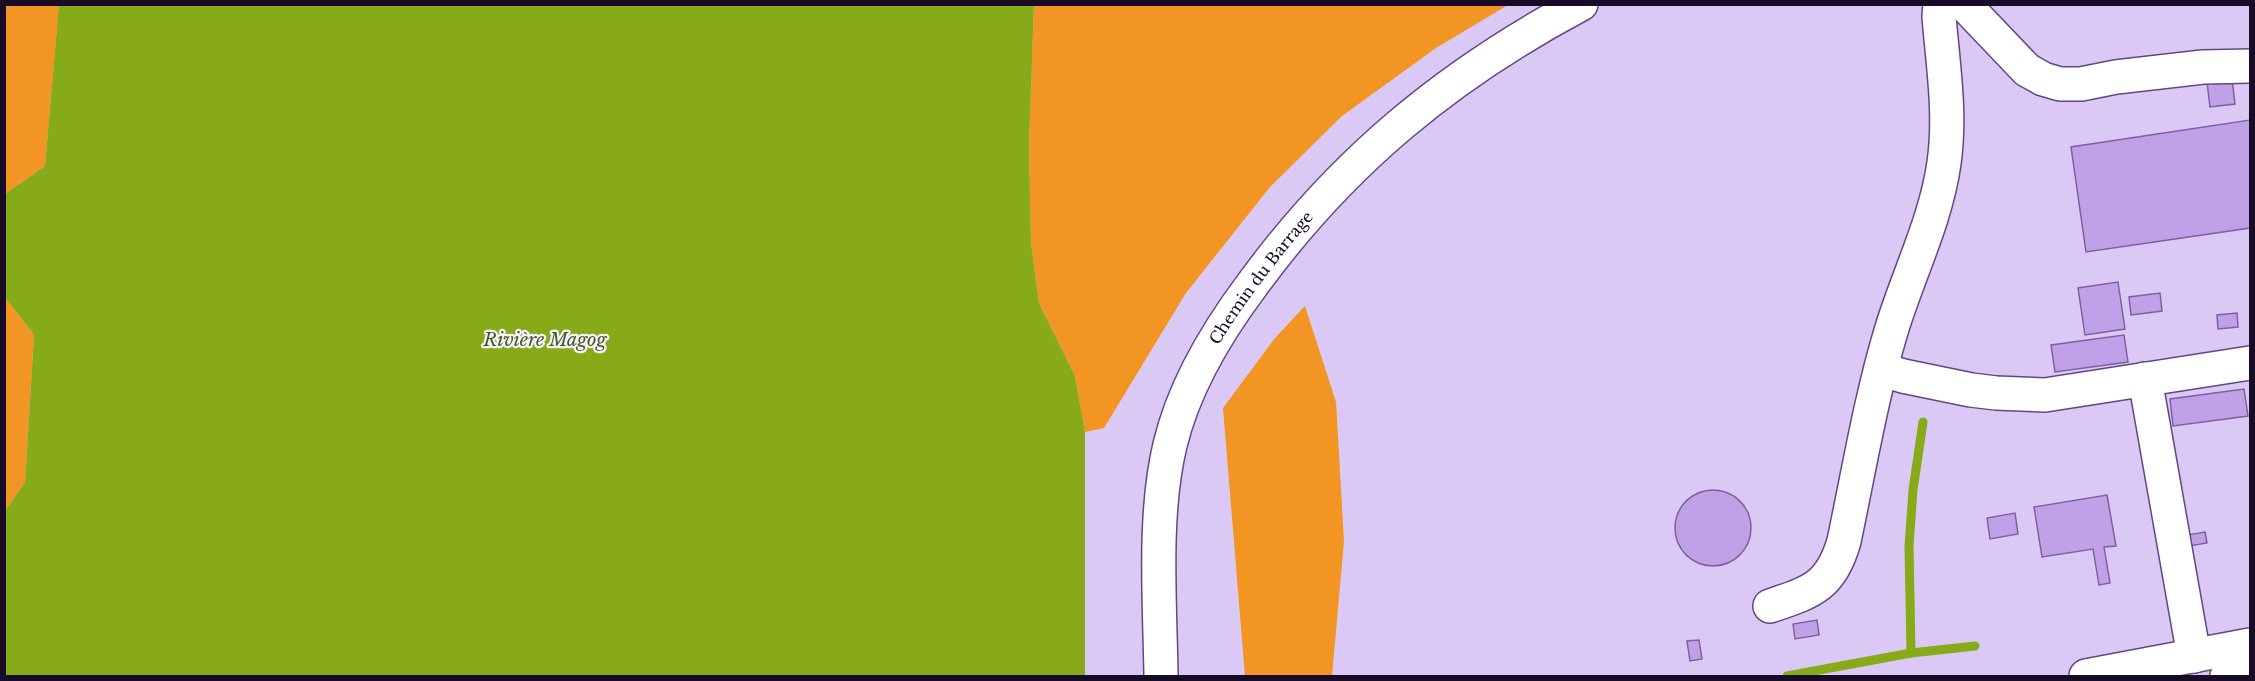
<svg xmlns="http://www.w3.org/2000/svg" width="2255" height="681" font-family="'Libre Baskerville',serif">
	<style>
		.green { fill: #f39522 }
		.water { fill: #87ab18 }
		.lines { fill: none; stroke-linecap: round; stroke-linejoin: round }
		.stream { stroke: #87ab18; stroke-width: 9 }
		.building { fill: #c0a1e8; stroke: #7e60a2; stroke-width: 1.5 }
		.minor-casing { stroke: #644687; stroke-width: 36 }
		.minor { stroke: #fff; stroke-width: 33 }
		.labels { text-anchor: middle; stroke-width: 4.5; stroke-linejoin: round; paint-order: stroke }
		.street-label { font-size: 16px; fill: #170b25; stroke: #f5f2f9 }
		.water-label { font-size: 18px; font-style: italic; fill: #475723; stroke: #f5f2f9 }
	</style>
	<rect width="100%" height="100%" fill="#dbc9f5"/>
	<g class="green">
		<polygon points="5,5 59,5 45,166 5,194"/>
		<polygon points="1034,5 1508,5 1436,48 1342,116 1270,187 1186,293 1104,428 1085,432 1075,376 1039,303 1031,243 1029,147"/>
		<polygon points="5,297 34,335 25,482 5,511"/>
		<polygon points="1305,306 1336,402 1344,541 1332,676 1245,676 1223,408 1275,338"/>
	</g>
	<polygon class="water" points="59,4 1034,5 1029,147 1031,243 1039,303 1075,376 1085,432 1085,676 5,676 5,511 25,482 34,335 5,297 5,194 45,166"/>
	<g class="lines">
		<g class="stream">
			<polyline points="1911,653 1975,646"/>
			<polyline points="1787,676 1911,653 1909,546 1913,490 1923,422"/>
		</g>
	</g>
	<g class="building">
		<polygon points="2232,79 2235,104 2210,107 2207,82"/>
		<polygon points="2250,120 2250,228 2086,252 2071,147"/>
		<polygon points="2118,282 2125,329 2085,335 2078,288"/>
		<polygon points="2160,293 2162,311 2131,315 2129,297"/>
		<polygon points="2237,313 2238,327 2218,329 2217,315"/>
		<polygon points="2124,335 2128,362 2055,372 2051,345"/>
		<polygon points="2244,389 2248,416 2173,426 2170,399"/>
		<circle cx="1713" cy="528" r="38"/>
		<polygon points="2107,495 2116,546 2104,547 2110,583 2099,585 2093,549 2042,557 2034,507"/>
		<polygon points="2015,513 2018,534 1990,539 1987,518"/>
		<polygon points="2205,532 2207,543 2189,546 2187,535"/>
		<polygon points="1817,620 1819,635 1795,639 1793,624"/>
		<polygon points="1699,640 1702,659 1690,661 1687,641"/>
	</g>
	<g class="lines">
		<g class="minor-casing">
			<g id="minor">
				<polyline points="1964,4 2027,70 2043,79 2060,84 2081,84 2116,77 2203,67 2250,66"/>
				<polyline points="1881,369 1903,376 1971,390 1996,393 2045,395 2250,363"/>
				<polyline points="2145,379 2194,656"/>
				<path d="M 1770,606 C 1811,592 1831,587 1844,541 C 1859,470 1871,397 1892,328 C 1909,273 1936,220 1944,163 C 1951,114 1943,65 1939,17 L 1940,4"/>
				<path id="s1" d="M 1161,676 C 1160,604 1153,515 1170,445 C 1184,386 1216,333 1252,285 C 1341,163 1447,75 1581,4"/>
				<polyline points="2086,676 2250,645"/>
				<polyline points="2227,676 2250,659"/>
			</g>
		</g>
		<use href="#minor" class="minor"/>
	</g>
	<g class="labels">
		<g class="street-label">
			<text dy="6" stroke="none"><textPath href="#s1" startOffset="424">Chemin du Barrage</textPath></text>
		</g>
		<g class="water-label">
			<text x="545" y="346">Rivière Magog</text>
		</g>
	</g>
	<rect width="2255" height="681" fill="none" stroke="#170b25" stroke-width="12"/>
</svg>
